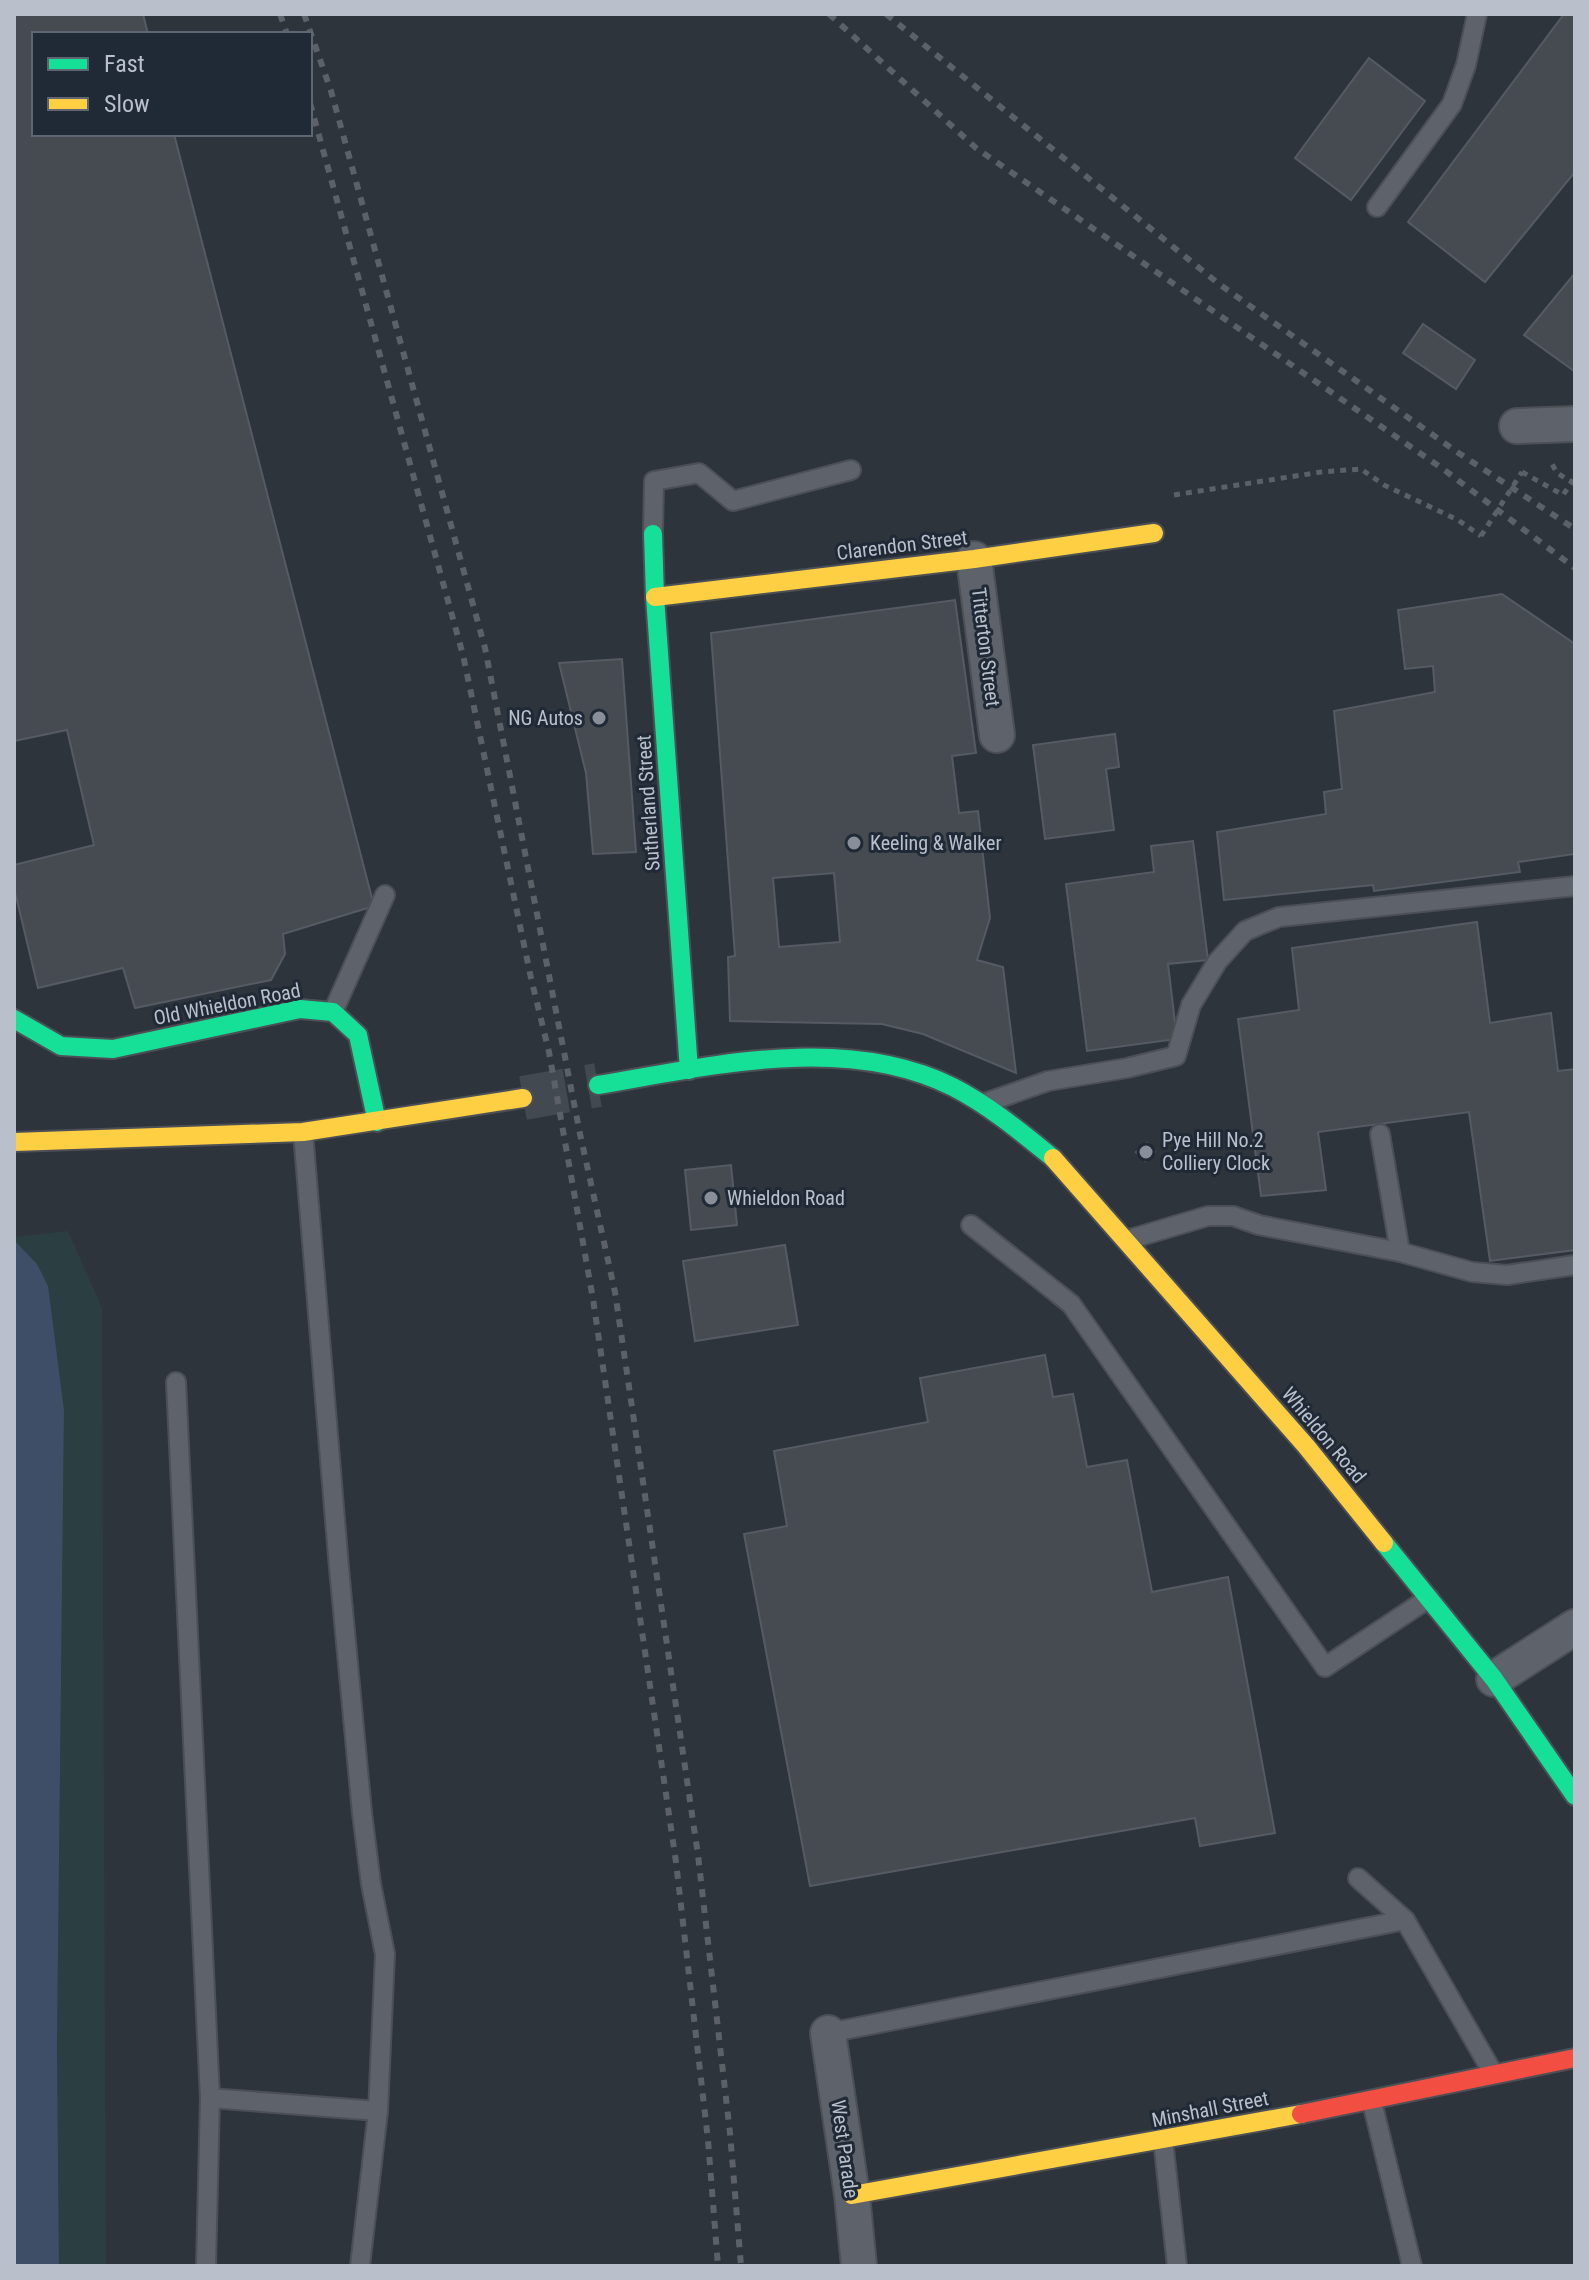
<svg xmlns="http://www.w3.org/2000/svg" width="1589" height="2280" font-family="'Roboto Condensed',sans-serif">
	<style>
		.green { fill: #2b3e42 }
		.water { fill: #3d4e66 }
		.building { fill: #464b52; stroke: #565b63; stroke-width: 2; fill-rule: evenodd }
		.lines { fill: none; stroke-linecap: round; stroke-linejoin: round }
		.secondary-tunnel { stroke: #434951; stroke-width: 44; stroke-dasharray: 44 22; stroke-linecap: butt }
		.lane-casing { stroke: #4c5056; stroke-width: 22 }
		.street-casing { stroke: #4c5056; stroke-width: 38 }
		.fast-casing { stroke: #4c5056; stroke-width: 22 }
		.slow-casing { stroke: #4c5056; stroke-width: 22 }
		.jam-casing { stroke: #4c5056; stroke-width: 22 }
		.path { stroke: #5b6166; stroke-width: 5; stroke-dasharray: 6 6; stroke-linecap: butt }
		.lane { stroke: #5e626a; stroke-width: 18 }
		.street { stroke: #5e626a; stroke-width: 34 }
		.fast { stroke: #16e098; stroke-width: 18 }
		.slow { stroke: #ffcf43; stroke-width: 18 }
		.jam { stroke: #f24e42; stroke-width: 18 }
		.rail { stroke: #5c6168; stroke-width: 6; stroke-dasharray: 8 8; stroke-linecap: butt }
		.path-bridge { stroke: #5b6166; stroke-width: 5; stroke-dasharray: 6 6; stroke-linecap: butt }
		.poi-dot { fill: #888f99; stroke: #202a37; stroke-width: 3 }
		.labels { text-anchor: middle; stroke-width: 6; stroke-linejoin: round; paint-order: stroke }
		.street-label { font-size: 20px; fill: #b9c0cb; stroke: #202a37 }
		.poi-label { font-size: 20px; fill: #b9c0cb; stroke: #202a37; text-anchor: start }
	</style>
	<rect width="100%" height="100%" fill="#2e343c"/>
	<polygon class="green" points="68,1231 102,1308 106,2266 59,2266 57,2046 64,1410 57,1358 37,1264 14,1240 14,1237"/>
	<polygon class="water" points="14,1240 37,1264 48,1286 64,1410 57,2046 59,2266 14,2266"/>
	<g class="building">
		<polygon points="14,14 143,14 148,34 34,34 34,134 174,134 374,906 283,934 285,954 271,980 135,1008 123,968 38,988 14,888 14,865 94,845 67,730 14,741"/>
		<polygon points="1564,14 1575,14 1575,172 1485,282 1408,222"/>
		<polygon points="1369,58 1425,101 1351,200 1295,158"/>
		<polygon points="1575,273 1575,384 1574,384 1574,371 1524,335"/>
		<polygon points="1423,324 1475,360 1456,389 1403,353"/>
		<polygon points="1502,594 1575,644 1575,854 1518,862 1520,872 1374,891 1373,885 1224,900 1217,832 1326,814 1324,792 1342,789 1334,711 1435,692 1433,666 1405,669 1398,610"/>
		<path d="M 955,600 L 976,753 L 952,756 L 959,813 L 978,811 L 990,918 L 977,960 L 1003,967 L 1016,1073 L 923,1034 L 882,1024 L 730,1021 L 728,957 L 735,956 L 711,633 ZM 834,873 L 840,942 L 779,947 L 773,878 Z"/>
		<polygon points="622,659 636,852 593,854 586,773 559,663"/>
		<polygon points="1115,734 1119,767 1106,769 1114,830 1045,839 1033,745"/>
		<polygon points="1193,841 1208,960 1168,964 1177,1039 1087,1051 1066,884 1154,872 1151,846"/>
		<polygon points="1477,922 1490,1023 1551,1013 1558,1071 1575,1069 1575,1250 1490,1261 1469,1112 1318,1132 1326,1190 1261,1196 1238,1019 1299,1010 1292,948"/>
		<polygon points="1147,1143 1155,1152 1145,1161 1136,1152"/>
		<polygon points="731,1165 737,1225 691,1230 685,1170"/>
		<polygon points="785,1245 798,1325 695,1341 683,1261"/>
		<polygon points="1045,1355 1053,1397 1073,1394 1087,1467 1127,1460 1152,1592 1228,1577 1275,1833 1200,1846 1195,1818 810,1886 744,1534 787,1526 774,1451 928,1422 920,1378"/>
	</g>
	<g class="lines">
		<polyline class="secondary-tunnel" points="523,1098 598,1085"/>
		<g class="lane-casing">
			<g id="lane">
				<polyline points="1377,207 1452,104 1466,65 1477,14"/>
				<polyline points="653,534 654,481 699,473 733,501 851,470"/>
				<polyline points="333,1012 385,895"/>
				<polyline points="985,1103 1048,1081 1127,1068 1176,1056 1191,1005 1217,962 1245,931 1279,917 1575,886"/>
				<polyline points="303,1132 339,1568 362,1813 371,1884 385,1954 378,2111 360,2266"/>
				<polyline points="1380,1134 1400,1252"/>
				<polyline points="971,1225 1071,1304 1325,1667 1429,1598"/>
				<polyline points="1127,1240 1208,1216 1233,1216 1259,1225 1400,1252 1472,1272 1507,1275 1575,1265"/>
				<polyline points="176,1382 210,2098 206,2266"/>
				<polyline points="1358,1878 1405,1920 1493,2073"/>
				<polyline points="828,2033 1405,1920"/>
				<polyline points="210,2098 378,2111"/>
				<polyline points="1372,2102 1412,2266"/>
				<polyline points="1163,2140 1177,2266"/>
			</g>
		</g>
		<g class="street-casing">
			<g id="street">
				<polyline points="1517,426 1575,424"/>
				<polyline points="974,559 997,735"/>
				<polyline points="1494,1679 1575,1627"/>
				<polyline points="828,2033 852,2195 859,2266"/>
			</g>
		</g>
		<g class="fast-casing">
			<g id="fast">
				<polyline points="653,534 655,597 689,1070"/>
				<polyline points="14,1019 61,1046 113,1049 300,1009 333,1012 358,1035 377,1122"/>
				<path d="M 598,1085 C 711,1066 845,1033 953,1087 C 990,1106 1022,1133 1053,1158"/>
				<polyline points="1384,1543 1494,1679 1575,1796"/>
			</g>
		</g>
		<g class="slow-casing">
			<g id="slow">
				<polyline points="655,597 974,559 1154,533"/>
				<polyline points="14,1142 303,1132 523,1098"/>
				<polyline points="1053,1158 1306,1446 1384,1543"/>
				<polyline points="852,2195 1301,2114"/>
			</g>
		</g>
		<g class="jam-casing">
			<polyline id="jam" points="1301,2114 1575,2058"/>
		</g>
		<g class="path">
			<polyline points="1522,472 1563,495 1572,482 1557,473 1552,464"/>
			<polyline points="1174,495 1321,472 1361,469 1384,485 1458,520 1481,536"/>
		</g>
		<use href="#lane" class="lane"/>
		<use href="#street" class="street"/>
		<use href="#fast" class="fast"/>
		<use href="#slow" class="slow"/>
		<use href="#jam" class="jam"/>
		<g class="rail">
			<polyline points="280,14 287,34"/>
			<polyline points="304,14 331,91 485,648 580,1134 615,1292 698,1855 730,2133 741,2266"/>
			<polyline points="829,14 976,148 1443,469 1575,568"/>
			<polyline points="886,14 1219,284 1457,452 1575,529"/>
			<polyline points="310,103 463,655 531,978 549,1052 593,1299 676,1862 708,2140 718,2266"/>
		</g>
		<polyline class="path-bridge" points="1481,536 1522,472"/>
	</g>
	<g class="poi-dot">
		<circle cx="599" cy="718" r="8"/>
		<circle cx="854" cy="843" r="8"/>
		<circle cx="1146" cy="1152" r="8"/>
		<circle cx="711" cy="1198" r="8"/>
	</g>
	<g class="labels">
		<g class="street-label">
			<text transform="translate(902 545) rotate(-7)" y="7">Clarendon Street</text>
			<text transform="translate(986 647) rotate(83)" y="7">Titterton Street</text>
			<text transform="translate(648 803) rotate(-94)" y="7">Sutherland Street</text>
			<text transform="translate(227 1004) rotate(-11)" y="7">Old Whieldon Road</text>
			<text transform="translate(1324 1435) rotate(50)" y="7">Whieldon Road</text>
			<text transform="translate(1210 2109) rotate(-11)" y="7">Minshall Street</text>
			<text transform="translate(845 2149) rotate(82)" y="7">West Parade</text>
		</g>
		<g class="poi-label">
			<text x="583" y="725" text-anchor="end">NG Autos</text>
			<text x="870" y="850">Keeling &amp; Walker</text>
			<text x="1162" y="1147">Pye Hill No.2<tspan x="1162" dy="23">Colliery Clock</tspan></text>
			<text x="727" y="1205">Whieldon Road</text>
		</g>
	</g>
	<rect width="1589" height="2280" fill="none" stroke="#b9c0cb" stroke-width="32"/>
	<rect x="32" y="32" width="280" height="104" fill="#202a37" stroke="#5d6672" stroke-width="2"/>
	<rect x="48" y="58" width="40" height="12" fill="#16e098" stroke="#5d6672" stroke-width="2"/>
	<text x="104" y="72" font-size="24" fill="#b9c0cb">Fast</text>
	<rect x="48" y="98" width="40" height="12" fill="#ffcf43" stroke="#5d6672" stroke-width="2"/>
	<text x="104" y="112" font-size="24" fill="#b9c0cb">Slow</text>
</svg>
